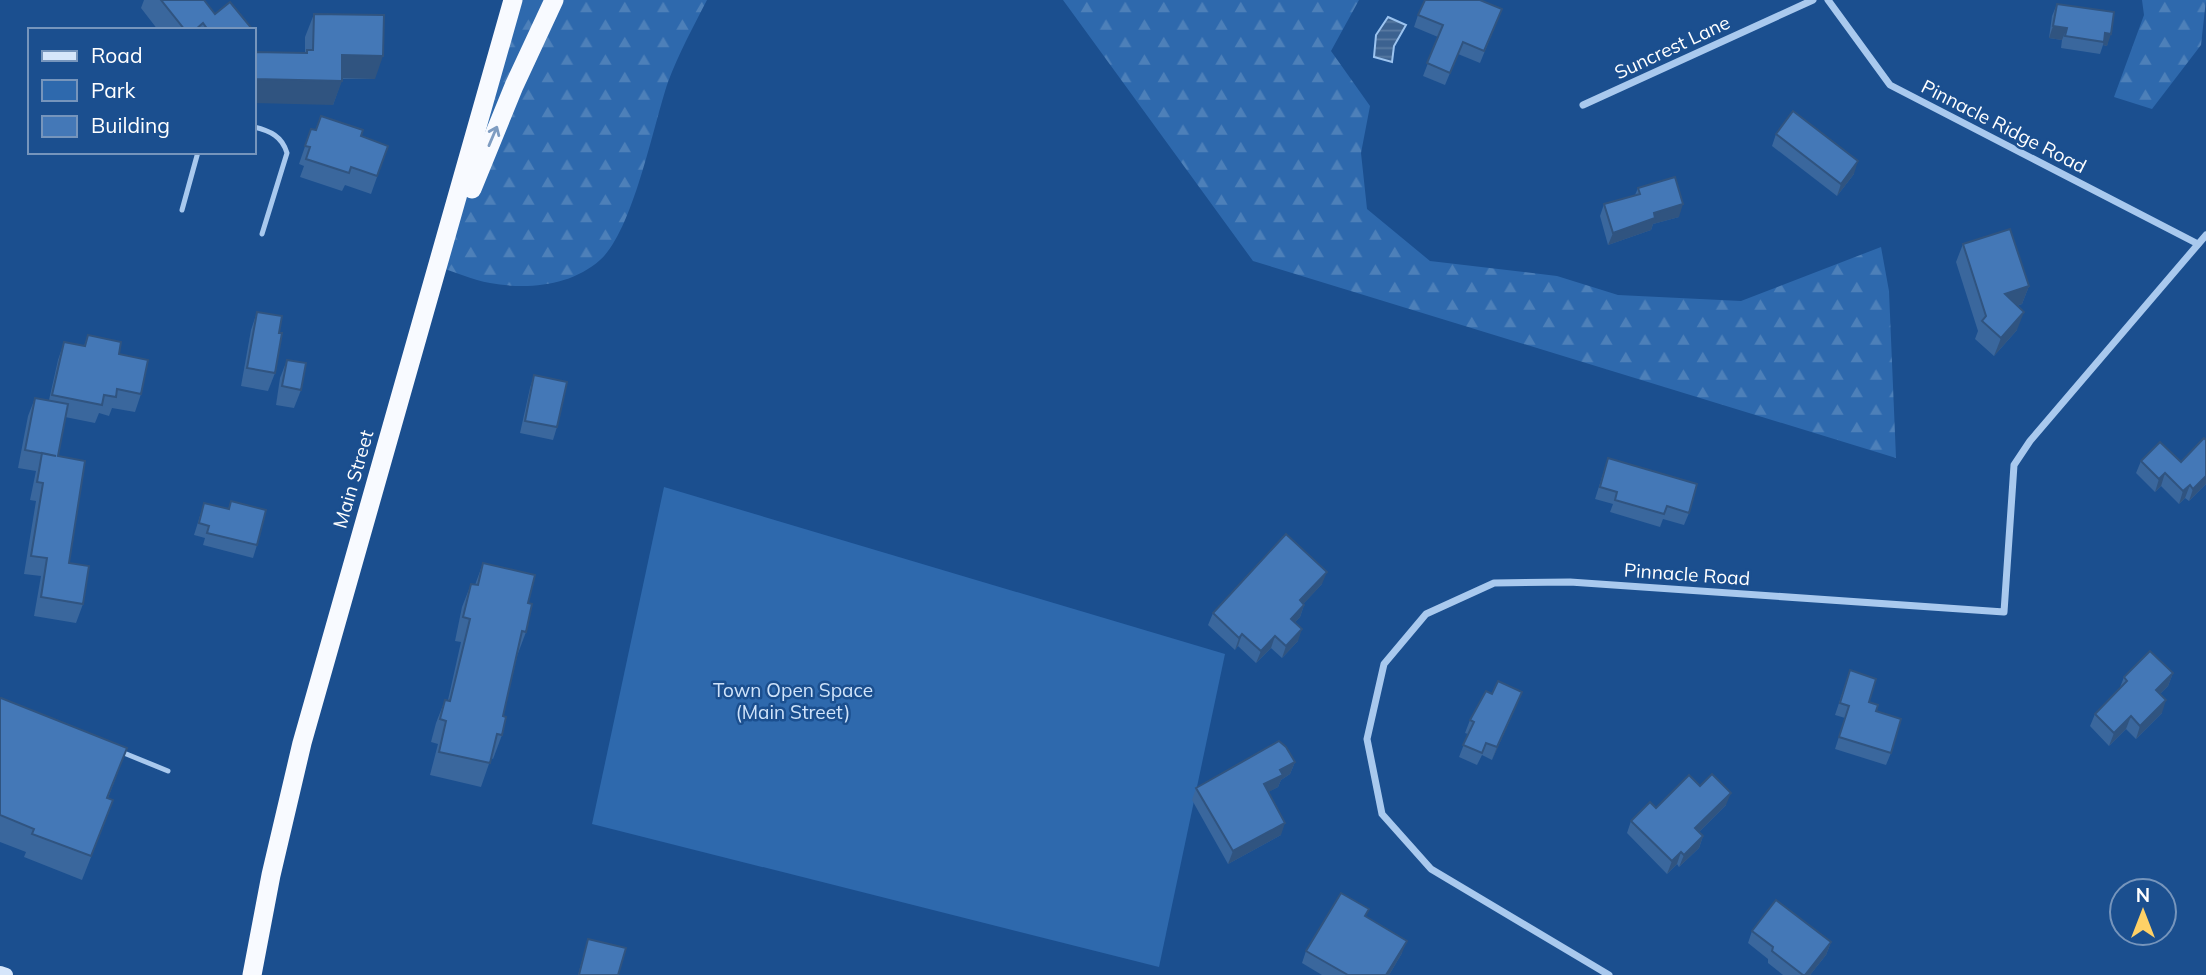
<svg xmlns="http://www.w3.org/2000/svg" width="2206" height="975" font-family="Mulish,sans-serif">
	<style>
		.forest { fill: url(#forest-firs) }
		.park { fill: #2e69ad }
		.water { fill: url(#water-rules); stroke: #9cc4f0; stroke-width: 2 }
		.lines { fill: none; stroke-linecap: round; stroke-linejoin: round }
		.service { stroke: #a9c9ee; stroke-width: 5 }
		.minor { stroke: #a9c9ee; stroke-width: 7 }
		.secondary { stroke: #d6e6fa; stroke-width: 14 }
		.trunk { stroke: #f8faff; stroke-width: 19 }
		.wall { fill: #3a679d }
		.shaded-wall { fill: #305480 }
		.building { fill: #4478b7; stroke: #305480; stroke-width: 2 }
		.oneway { stroke: #7e9cc1 }
		.labels { text-anchor: middle; stroke-width: 5; stroke-linejoin: round; paint-order: stroke }
		.street-label { font-size: 19px; fill: #fff; stroke: #1b4f8f }
		.park-label { font-size: 19px; fill: #cfe3fa; stroke: #1b4f8f }
	</style>
	<defs>
		<pattern id="forest-firs" width="22" height="20" patternUnits="userSpaceOnUse" patternTransform="scale(1.75)"><rect width="22" height="20" fill="#2e69ad"/><path d="M5 1l3.5 6h-7zM16 11l3.5 6h-7z" fill="#4d80b9"/></pattern>
		<pattern id="water-rules" width="6" height="5" patternUnits="userSpaceOnUse" patternTransform="scale(1.75)"><rect width="6" height="5" fill="#3c6290"/><path d="M0 2.5h6" fill="none" stroke="#597aa1"/></pattern>
	</defs>
	<rect width="100%" height="100%" fill="#1b4f8f"/>
	<g class="forest">
		<path d="M 513,0 L 707,0 C 693,27 679,53 668,82 C 653,126 633,231 600,260 C 571,286 527,290 490,283 C 473,280 455,272 439,267 Z"/>
		<polygon points="1063,0 1359,0 1331,51 1370,106 1361,153 1367,209 1430,261 1557,276 1618,295 1741,301 1881,247 1889,291 1896,458 1253,261"/>
		<polygon points="2142,0 2206,0 2201,45 2152,109 2114,97 2144,15"/>
	</g>
	<polygon class="park" points="664,487 1225,654 1159,967 592,824"/>
	<polygon class="water" points="1388,17 1406,25 1394,46 1392,62 1374,57 1376,35"/>
	<g class="lines">
		<g class="service">
			<path d="M 254,127 C 270,131 282,136 287,153 L 262,234"/>
			<polyline points="182,210 198,152"/>
			<polyline points="119,751 168,771"/>
		</g>
		<g class="minor">
			<polyline points="1828,0 1890,85 2198,244"/>
			<polyline points="1583,105 1813,0"/>
			<polyline points="1609,975 1431,869 1382,814 1367,739 1384,664 1426,614 1494,583 1570,582 2004,612 2014,465 2030,441 2206,235"/>
		</g>
		<polyline class="secondary" points="0,973 6,975"/>
		<g class="trunk">
			<polyline points="472,189 514,86 554,0"/>
			<polyline points="252,975 271,875 302,743 513,0"/>
		</g>
	</g>
	<g class="wall">
		<polygon points="144,0 204,0 215,14 253,30 158,30 141,8"/>
		<polygon points="2057,4 2114,12 2107,46 2103,45 2100,54 2061,48 2062,40 2049,38 2052,16"/>
		<polygon points="1502,9 1480,63 1458,54 1445,85 1423,76 1438,37 1414,27 1418,15"/>
		<polygon points="314,14 375,79 342,79 333,105 305,53 305,37"/>
		<polygon points="311,129 361,136 388,146 371,194 345,185 342,191 300,177 304,166 299,164"/>
		<polygon points="1776,134 1854,174 1837,196 1772,146"/>
		<polygon points="1638,188 1679,217 1653,224 1651,230 1608,245 1600,216 1604,204 1635,195"/>
		<polygon points="1963,244 2029,286 2022,304 2017,306 2017,330 1994,356 1975,339 1978,331 1956,262"/>
		<polygon points="257,312 279,333 275,373 268,391 241,386 251,330"/>
		<polygon points="88,335 119,354 141,394 135,412 112,408 109,416 99,413 95,423 65,417 58,456 69,563 83,604 76,623 34,616 41,576 24,574 36,501 30,500 36,471 18,468 28,416 35,398 49,400 58,360 64,342 84,346"/>
		<polygon points="287,360 301,390 294,408 276,405 280,378"/>
		<polygon points="534,375 557,427 553,440 520,433 530,388"/>
		<polygon points="1608,458 1689,513 1684,525 1663,519 1660,527 1610,512 1613,504 1595,499"/>
		<polygon points="2141,461 2181,462 2206,484 2189,501 2185,498 2179,504 2161,486 2155,492 2136,473"/>
		<polygon points="231,501 257,545 253,558 203,545 205,538 194,535 204,503 228,509"/>
		<polygon points="483,563 528,603 526,632 517,656 503,716 502,735 493,759 491,758 481,787 430,775 438,744 431,742 436,723 445,700 448,700 461,642 455,641 462,607 471,584 475,585"/>
		<polygon points="1322,584 1303,604 1304,605 1300,617 1295,622 1298,641 1282,658 1271,648 1256,663 1238,646 1235,650 1208,625 1213,613"/>
		<polygon points="1850,670 1876,711 1891,753 1886,765 1835,749 1845,718 1835,715"/>
		<polygon points="2173,673 2168,686 2160,694 2162,713 2136,739 2126,729 2109,746 2090,726 2095,714 2119,690 2124,677"/>
		<polygon points="0,699 127,748 108,798 104,824 82,880 24,857 26,852 0,842"/>
		<polygon points="1517,704 1492,760 1482,755 1477,765 1459,757 1468,734 1465,733 1470,720"/>
		<polygon points="1295,762 1290,774 1281,780 1278,787 1268,792 1281,835 1228,864 1192,800 1196,788"/>
		<polygon points="1700,786 1726,805 1699,832 1703,836 1699,848 1679,867 1677,864 1667,874 1627,833 1631,821"/>
		<polygon points="1366,917 1402,953 1389,975 1322,975 1302,963 1306,951"/>
		<polygon points="1752,931 1831,942 1826,955 1810,975 1783,975 1768,963 1768,959 1748,943"/>
		<polygon points="588,939 618,975 578,975"/>
	</g>
	<g class="shaded-wall">
		<polygon points="2053,26 2067,28 2062,40 2049,38"/>
		<polygon points="2105,33 2111,34 2107,46 2103,45"/>
		<polygon points="342,55 383,56 375,79 333,78"/>
		<polygon points="254,79 342,81 333,105 254,103"/>
		<polygon points="1858,161 1854,174 1837,196 1841,184"/>
		<polygon points="1683,204 1679,217 1653,224 1651,230 1608,245 1613,233 1654,213"/>
		<polygon points="2029,286 2022,304 1998,312 2005,294"/>
		<polygon points="2024,312 2017,330 1994,356 2001,338"/>
		<polygon points="2165,473 2161,486 2155,492 2159,479"/>
		<polygon points="2206,476 2206,484 2189,501 2193,489"/>
		<polygon points="2190,485 2185,498 2179,504 2183,491"/>
		<polygon points="1327,572 1322,584 1295,613 1300,600"/>
		<polygon points="1304,605 1300,617 1287,631 1291,619"/>
		<polygon points="1302,629 1298,641 1282,658 1286,646"/>
		<polygon points="1242,634 1238,646 1235,650 1239,638"/>
		<polygon points="1275,636 1271,648 1256,663 1261,651"/>
		<polygon points="2173,673 2168,686 2151,703 2156,690"/>
		<polygon points="1522,692 1517,704 1492,760 1497,747"/>
		<polygon points="2166,700 2162,713 2136,739 2140,726"/>
		<polygon points="2131,716 2126,729 2109,746 2114,733"/>
		<polygon points="1295,762 1290,774 1281,780 1278,787 1259,797 1264,784 1280,770"/>
		<polygon points="1731,793 1726,805 1691,840 1695,828"/>
		<polygon points="1285,823 1281,835 1228,864 1233,851"/>
		<polygon points="1703,836 1699,848 1679,867 1684,855"/>
		<polygon points="1681,852 1677,864 1667,874 1672,861"/>
		<polygon points="1407,941 1402,953 1389,975 1386,975"/>
		<polygon points="1831,942 1826,955 1810,975 1805,975"/>
	</g>
	<g class="building">
		<polygon points="161,0 204,0 215,14 230,2 253,30 208,30 203,23 195,30 185,30"/>
		<polygon points="1425,0 1480,0 1502,9 1484,51 1463,42 1450,73 1427,63 1443,25 1418,15"/>
		<polygon points="2057,4 2114,12 2111,34 2105,33 2104,42 2065,36 2067,28 2053,26"/>
		<polygon points="314,14 384,15 383,56 342,55 342,81 254,79 254,52 307,53 307,50 313,50"/>
		<polygon points="1793,111 1858,161 1841,184 1776,134"/>
		<polygon points="321,116 363,130 361,136 388,146 377,176 351,167 349,173 306,159 310,147 305,146 311,129 316,130"/>
		<polygon points="1675,177 1683,204 1654,213 1655,218 1613,233 1604,204 1640,194 1638,188"/>
		<polygon points="2010,229 2029,286 2005,294 2024,312 2001,338 1982,321 1986,316 1963,244"/>
		<polygon points="257,312 282,316 279,333 282,333 275,373 247,368"/>
		<polygon points="88,335 121,342 119,354 148,360 141,394 117,389 116,397 104,395 102,405 52,395 64,342 85,346"/>
		<polygon points="287,360 306,363 301,390 282,386"/>
		<polygon points="534,375 567,382 557,427 525,421"/>
		<polygon points="35,398 68,404 58,456 85,461 69,563 89,566 83,604 41,597 47,558 31,556 43,483 37,482 42,453 56,456 25,450"/>
		<polygon points="2204,438 2206,440 2206,476 2193,489 2190,485 2183,491 2165,473 2159,479 2141,461 2160,442 2181,462"/>
		<polygon points="1608,458 1697,484 1689,513 1667,506 1664,514 1615,500 1617,492 1600,487"/>
		<polygon points="231,501 266,510 257,545 207,533 209,526 199,523 204,503 229,509"/>
		<polygon points="1286,534 1327,572 1300,600 1304,605 1291,619 1302,629 1286,646 1275,636 1261,651 1242,634 1239,638 1213,613"/>
		<polygon points="483,563 535,575 528,603 532,604 526,632 522,631 503,716 506,717 502,735 497,734 490,763 439,752 446,721 440,719 445,700 450,701 470,619 463,617 471,584 478,585"/>
		<polygon points="2150,651 2173,673 2156,690 2166,700 2140,726 2131,716 2114,733 2095,714 2127,681 2124,677"/>
		<polygon points="1850,670 1876,679 1869,702 1878,705 1876,711 1901,719 1891,753 1839,737 1849,706 1840,703"/>
		<polygon points="1498,681 1522,692 1497,747 1486,743 1482,753 1463,745 1474,722 1470,720 1486,691 1492,694"/>
		<polygon points="1,698 127,748 107,798 113,800 91,856 32,834 34,829 0,815 0,699"/>
		<polygon points="1279,741 1286,747 1295,762 1280,770 1283,775 1264,784 1285,823 1233,851 1196,788"/>
		<polygon points="1712,774 1731,793 1695,828 1703,836 1684,855 1681,852 1672,861 1631,821 1650,802 1656,808 1689,775 1700,786"/>
		<polygon points="1341,893 1369,909 1365,916 1407,941 1386,975 1348,975 1306,951"/>
		<polygon points="1776,900 1831,942 1805,975 1803,975 1772,951 1773,947 1752,931"/>
		<polygon points="588,939 626,948 618,975 579,975"/>
	</g>
	<defs><path id="oneway-shaft" d="M-6 0H5M1.5-3L5.5 0L1.5 3" fill="none" stroke-width="1.6" stroke-linecap="round" stroke-linejoin="round" transform="scale(1.75)"/></defs>
	<use class="oneway" href="#oneway-shaft" transform="translate(493 136) rotate(-67)"/>
	<g class="labels">
		<g class="street-label">
			<text transform="translate(1672 47) rotate(-25)" y="7">Suncrest Lane</text>
			<text transform="translate(2004 126) rotate(27)" y="7">Pinnacle Ridge Road</text>
			<text transform="translate(353 479) rotate(-74)" y="7">Main Street</text>
			<text transform="translate(1687 574) rotate(4)" y="7">Pinnacle Road</text>
		</g>
		<g class="park-label">
			<text x="793" y="697">Town Open Space<tspan x="793" dy="22">(Main Street)</tspan></text>
		</g>
	</g>
	<rect x="28" y="28" width="228" height="126" fill="#1b4f8f" stroke="#7695bc" stroke-width="2"/>
	<rect x="42" y="51" width="35" height="10" fill="#d6e6fa" stroke="#7695bc" stroke-width="2"/>
	<text x="91" y="63" font-size="21" fill="#ffffff">Road</text>
	<rect x="42" y="80" width="35" height="21" fill="#2e69ad" stroke="#7695bc" stroke-width="2"/>
	<text x="91" y="98" font-size="21" fill="#ffffff">Park</text>
	<rect x="42" y="116" width="35" height="21" fill="#4478b7" stroke="#7695bc" stroke-width="2"/>
	<text x="91" y="133" font-size="21" fill="#ffffff">Building</text>
	<g transform="translate(2143 912)"><circle r="33" fill="#1b4f8f" stroke="#7695bc" stroke-width="2"/>
	<path d="M0-5L12 26L0 18L-12 26Z" fill="#ffd166"/>
	<text y="-10" font-size="19" font-weight="bold" text-anchor="middle" fill="#ffffff">N</text>
	</g>
</svg>
